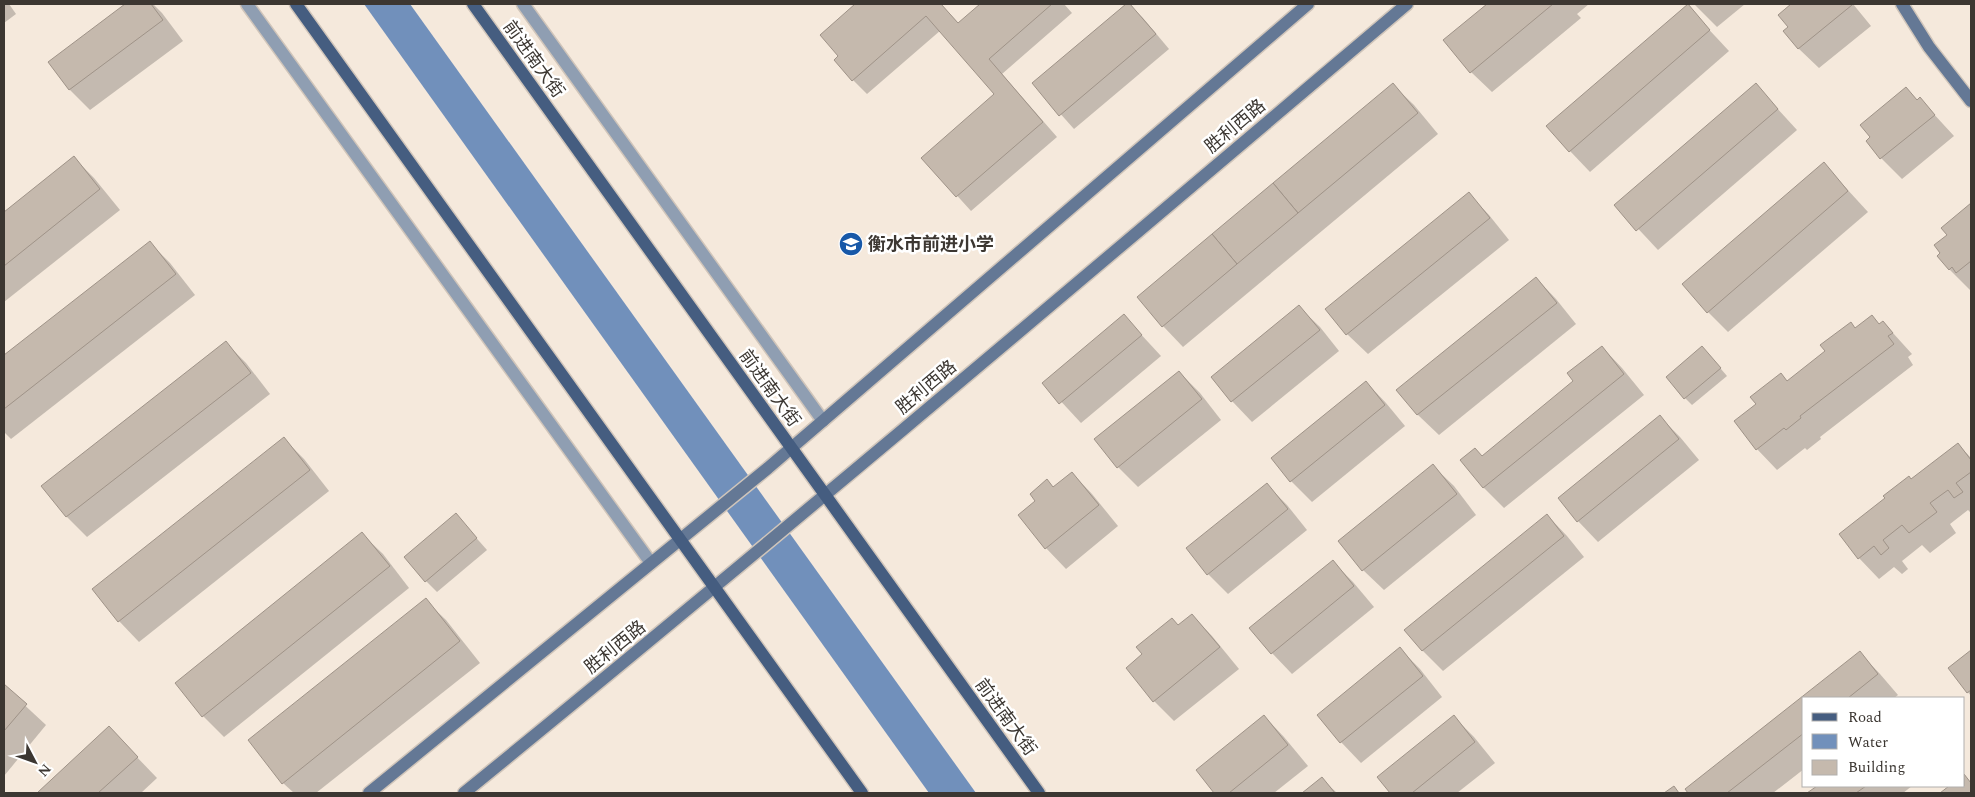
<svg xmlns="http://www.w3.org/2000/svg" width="1975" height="797" font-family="Spectral,'Noto Sans SC',serif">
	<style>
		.water { fill: #7190bb }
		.shadow { fill: #0003 }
		.building { fill: #c5b9ad; stroke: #9f9388 }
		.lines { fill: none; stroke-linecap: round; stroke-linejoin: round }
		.street-casing { stroke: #d0c5ba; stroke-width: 15 }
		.secondary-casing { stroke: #d0c5ba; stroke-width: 15 }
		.primary-casing { stroke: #d0c5ba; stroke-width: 15 }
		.street { stroke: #8f9eb2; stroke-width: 12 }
		.secondary { stroke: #647895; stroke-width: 12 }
		.primary { stroke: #455d80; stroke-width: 12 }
		.labels { text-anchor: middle; stroke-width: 5; stroke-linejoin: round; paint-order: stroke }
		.street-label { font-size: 18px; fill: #3c3732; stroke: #fff }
		.poi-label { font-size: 18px; font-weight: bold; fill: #3c3732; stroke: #fff; text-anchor: start }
	</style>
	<rect width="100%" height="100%" fill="#f5e9dc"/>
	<polygon class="water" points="364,4 410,4 976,793 929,793"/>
	<g class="shadow">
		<polygon points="4,4 9,4 16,14 4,23"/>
		<polygon points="127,4 153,4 162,13 183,41 90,110 70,90 50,62"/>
		<polygon points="857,4 941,4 959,24 982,4 1064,4 1072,13 1002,74 1057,137 971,211 923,158 996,94 941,30 867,94 853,80 840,56 821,35"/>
		<polygon points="1128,4 1143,18 1169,49 1074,129 1033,83"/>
		<polygon points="1489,4 1589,4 1577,14 1581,18 1492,92 1471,72 1445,40"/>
		<polygon points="1694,4 1745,4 1717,27"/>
		<polygon points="1793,4 1853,4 1871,26 1819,68 1798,48 1789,27 1779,15"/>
		<polygon points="1687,6 1729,51 1590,172 1570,151"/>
		<polygon points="1393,85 1414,105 1438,134 1183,347 1163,326 1139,297"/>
		<polygon points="1756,85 1797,130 1658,250 1616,205"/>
		<polygon points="1906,89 1918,101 1920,99 1954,136 1902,179 1881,158 1868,141"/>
		<polygon points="74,158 94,178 120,210 4,302 4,214"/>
		<polygon points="1824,164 1868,212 1728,332 1708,312"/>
		<polygon points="1469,194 1489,215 1509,240 1368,354 1347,334 1327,309"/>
		<polygon points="1971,205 1971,288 1970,290 1949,269 1948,235 1942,228"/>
		<polygon points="150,243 170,263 195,295 11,439 4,432 4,357"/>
		<polygon points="1536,278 1556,299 1576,324 1439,435 1418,415 1398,390"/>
		<polygon points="1299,307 1320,327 1339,351 1252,422 1232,401 1212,377"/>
		<polygon points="1124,316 1161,356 1081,423 1044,383"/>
		<polygon points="1883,322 1912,354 1908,357 1913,365 1820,437 1821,439 1807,450 1805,448 1777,470 1757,449 1758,405 1781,375 1788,382 1856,329 1880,325"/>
		<polygon points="226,343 246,363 270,394 87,537 67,517 43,486"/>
		<polygon points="1602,347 1622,368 1644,395 1504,508 1484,488 1461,460 1482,457 1575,381"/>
		<polygon points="1709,355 1727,376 1692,405 1685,398"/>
		<polygon points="1179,372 1200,393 1221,420 1138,487 1118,467"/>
		<polygon points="1366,382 1386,403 1405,426 1312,502 1291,481 1272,458"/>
		<polygon points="1660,417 1680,437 1699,460 1598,542 1578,521 1559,498"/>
		<polygon points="284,439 304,459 329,491 139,642 119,621 94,589"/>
		<polygon points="1958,444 1971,458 1971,513 1968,510 1950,524 1956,533 1930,553 1922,545 1902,561 1908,569 1902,574 1894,567 1879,579 1859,558 1911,480"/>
		<polygon points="1433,466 1454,486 1476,515 1384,590 1363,570"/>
		<polygon points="1072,473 1092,494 1118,526 1066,569 1046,548 1019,515 1037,501 1047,481 1054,488"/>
		<polygon points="1267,485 1287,505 1307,530 1228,594 1208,574"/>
		<polygon points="456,515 487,550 437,592 426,581"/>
		<polygon points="1547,515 1567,536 1584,557 1443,671 1423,651 1406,630"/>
		<polygon points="362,534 383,554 409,588 224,737 203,716 176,683"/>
		<polygon points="1333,562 1353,582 1374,607 1292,674 1272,653"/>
		<polygon points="425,600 446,620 480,663 316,793 294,793 283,783"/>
		<polygon points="1192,615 1212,636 1239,669 1174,721 1154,701 1179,626"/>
		<polygon points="1400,649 1420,669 1442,697 1361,763 1341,742 1319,715"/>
		<polygon points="1971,652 1971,696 1949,668"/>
		<polygon points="1860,653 1880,674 1898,695 1894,698 1804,698 1804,769 1773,793 1690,793 1687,789"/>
		<polygon points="4,686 46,725 4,776"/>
		<polygon points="1264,716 1284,737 1308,766 1274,793 1216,793 1197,770"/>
		<polygon points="1454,717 1474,737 1495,763 1457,793 1391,793 1378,777"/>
		<polygon points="109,728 157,778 141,793 39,793"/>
		<polygon points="1964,776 1971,783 1971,793 1942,793 1951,786 1964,786"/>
		<polygon points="1322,779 1337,793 1304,793"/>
		<polygon points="1819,786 1912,786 1903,793 1809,793"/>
	</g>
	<g class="building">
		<polygon points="125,4 151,4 163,20 69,90 48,62"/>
		<polygon points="855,4 941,4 958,23 980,4 1052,4 989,59 1043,122 956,197 921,158 994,94 926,16 852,81 834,60 838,56 820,35"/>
		<polygon points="1126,4 1130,4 1156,34 1059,116 1032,83"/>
		<polygon points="1487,4 1553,4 1470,73 1443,40"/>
		<polygon points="1688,4 1710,30 1569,152 1546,126"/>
		<polygon points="1791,4 1851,4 1852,5 1798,49 1783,31 1788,27 1778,15"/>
		<polygon points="1393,83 1418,113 1298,213 1273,183"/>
		<polygon points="1756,83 1778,109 1636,231 1614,205"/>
		<polygon points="1906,87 1917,100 1920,97 1935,115 1880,159 1866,141 1870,137 1860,125"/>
		<polygon points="74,156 100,189 4,266 4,212"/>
		<polygon points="1824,162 1848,191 1707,313 1682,284"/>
		<polygon points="1273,183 1298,213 1237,264 1212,234"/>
		<polygon points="1469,192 1490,218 1346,335 1325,309"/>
		<polygon points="1971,203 1971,261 1956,273 1952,267 1949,270 1937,256 1940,253 1934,245 1947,235 1941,228"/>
		<polygon points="1212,234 1237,264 1162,327 1137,297"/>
		<polygon points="150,241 176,274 4,409 4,355"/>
		<polygon points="1536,277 1557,303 1417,415 1396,390"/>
		<polygon points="1299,305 1320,330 1231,402 1211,377"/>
		<polygon points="1124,314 1142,335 1059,404 1042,383"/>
		<polygon points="1872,315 1879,324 1883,321 1893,333 1888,336 1894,344 1800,416 1801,418 1786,430 1784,428 1756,450 1734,421 1756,404 1750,397 1781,373 1787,381 1825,351 1820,345 1851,322 1855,328"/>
		<polygon points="226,341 251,373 66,517 41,486"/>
		<polygon points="1602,346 1624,374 1483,488 1460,460 1475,448 1482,456 1573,381 1567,373"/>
		<polygon points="1702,346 1721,368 1684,399 1666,377"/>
		<polygon points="1179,371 1202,399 1117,468 1094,439"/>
		<polygon points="1366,381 1385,405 1290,482 1271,458"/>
		<polygon points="1660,415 1679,439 1577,522 1558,498"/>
		<polygon points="284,437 310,470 118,622 92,589"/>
		<polygon points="1958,443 1971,460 1971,472 1956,483 1963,492 1954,498 1948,490 1930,503 1937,512 1909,533 1902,525 1883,540 1889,548 1881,555 1874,546 1858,559 1839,534 1885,498 1883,496 1909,476 1911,479"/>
		<polygon points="1433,464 1457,494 1362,571 1338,541"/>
		<polygon points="1072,472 1099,505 1045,549 1018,515 1035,501 1030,494 1047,479 1053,487"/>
		<polygon points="1267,483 1288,509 1207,575 1186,548"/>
		<polygon points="456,513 477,538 425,582 404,557"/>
		<polygon points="1547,514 1564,536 1422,651 1404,630"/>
		<polygon points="362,532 390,566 202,717 175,683"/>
		<polygon points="1333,560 1354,586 1271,654 1249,628"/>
		<polygon points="426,598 460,641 282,784 248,740"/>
		<polygon points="1192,614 1220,647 1153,702 1126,668 1142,654 1136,647 1172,618 1178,625"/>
		<polygon points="1400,647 1423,676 1340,743 1317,715"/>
		<polygon points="1971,650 1971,690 1967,693 1948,668"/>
		<polygon points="1860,651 1878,674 1848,698 1804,698 1804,733 1727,793 1688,793 1685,789"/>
		<polygon points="4,684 27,704 4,731"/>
		<polygon points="1264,715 1288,745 1229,793 1214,793 1196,770"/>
		<polygon points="1454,715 1475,742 1412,793 1390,793 1377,777"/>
		<polygon points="109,726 138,757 98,793 37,793"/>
		<polygon points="1964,774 1971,783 1971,793 1940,793 1949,786 1964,786"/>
		<polygon points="1322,777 1335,793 1302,793"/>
		<polygon points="1674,786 1679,793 1664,793"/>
		<polygon points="1817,786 1866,786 1856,793 1807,793"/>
	</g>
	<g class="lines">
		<g class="street-casing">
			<g id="street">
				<polyline points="247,4 651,563"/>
				<polyline points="523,4 823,421"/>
			</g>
		</g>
		<g class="secondary-casing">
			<g id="secondary">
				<polyline points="1902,4 1929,47 1971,101"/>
				<polyline points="369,793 768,468 1308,4"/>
				<path d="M 464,793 C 782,534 1094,269 1407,4"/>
			</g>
		</g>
		<g class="primary-casing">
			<g id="primary">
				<polyline points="296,4 862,793"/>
				<polyline points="473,4 1039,793"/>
			</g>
		</g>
		<use href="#street" class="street"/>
		<use href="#secondary" class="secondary"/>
		<use href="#primary" class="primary"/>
	</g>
	<defs>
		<g id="school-disc" transform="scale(1.25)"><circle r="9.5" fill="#1758a8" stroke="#fff"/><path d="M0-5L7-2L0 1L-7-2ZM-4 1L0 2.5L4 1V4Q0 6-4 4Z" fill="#fff"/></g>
	</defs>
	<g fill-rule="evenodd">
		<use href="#school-disc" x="851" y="244"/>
	</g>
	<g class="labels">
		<g class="street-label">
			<text transform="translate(534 59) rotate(54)" y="6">前进南大街</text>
			<text transform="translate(1235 126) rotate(-40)" y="6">胜利西路</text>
			<text transform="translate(926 387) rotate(-40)" y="6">胜利西路</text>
			<text transform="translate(770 388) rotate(54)" y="6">前进南大街</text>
			<text transform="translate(615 647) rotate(-39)" y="6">胜利西路</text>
			<text transform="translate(1006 717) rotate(54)" y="6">前进南大街</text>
		</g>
		<g class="poi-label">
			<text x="868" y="250">衡水市前进小学</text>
		</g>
	</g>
	<rect width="1975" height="797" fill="none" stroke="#3c3732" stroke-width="10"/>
	<rect x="1802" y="697" width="162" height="90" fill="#ffffff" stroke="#b1afad"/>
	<rect x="1812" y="713" width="25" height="8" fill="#455d80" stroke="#b1afad"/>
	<text x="1848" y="722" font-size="15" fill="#3c3732">Road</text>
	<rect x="1812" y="734" width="25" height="15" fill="#7190bb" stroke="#b1afad"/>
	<text x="1848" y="747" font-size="15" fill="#3c3732">Water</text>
	<rect x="1812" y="760" width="25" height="15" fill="#c5b9ad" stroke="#b1afad"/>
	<text x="1848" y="772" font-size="15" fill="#3c3732">Building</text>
	<g transform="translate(35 762) rotate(131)" stroke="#ffffff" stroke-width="4" paint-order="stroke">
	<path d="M0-4L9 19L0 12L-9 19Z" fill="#3c3732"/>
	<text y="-8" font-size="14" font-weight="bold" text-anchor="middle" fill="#3c3732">N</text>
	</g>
</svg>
